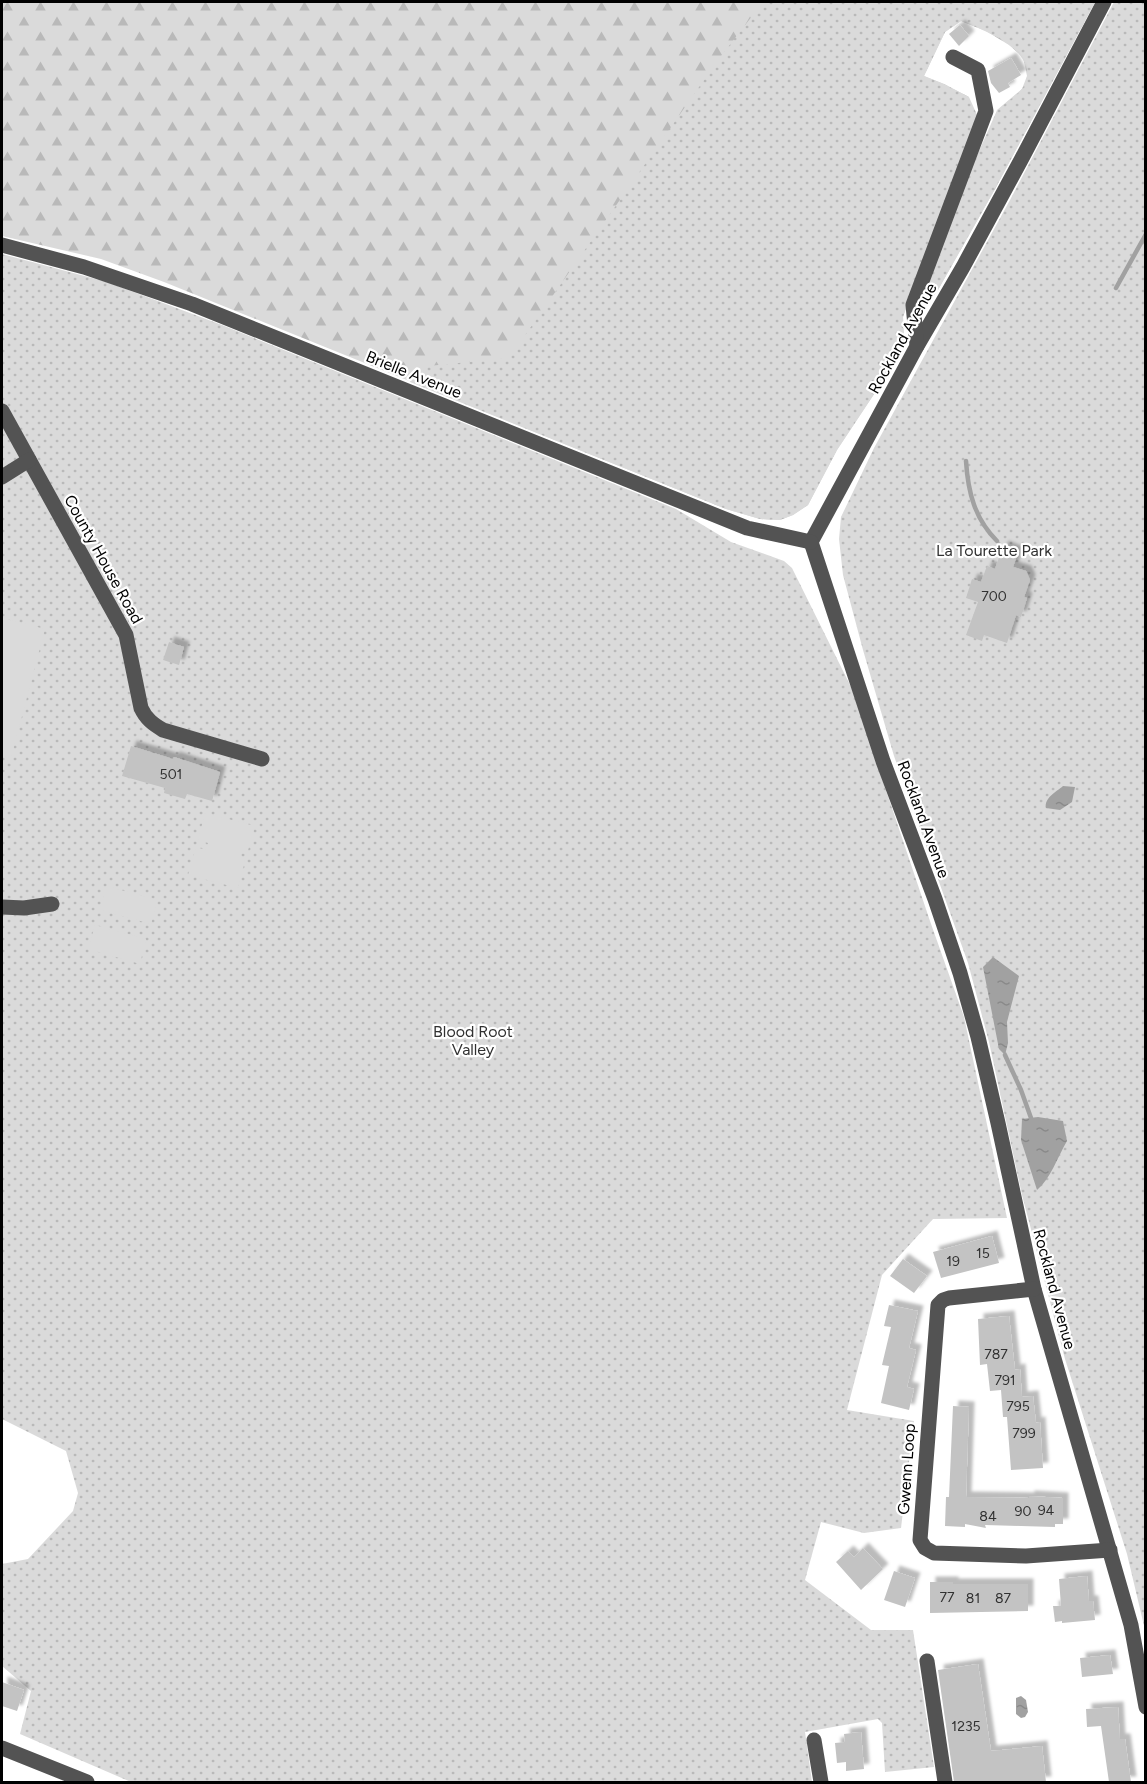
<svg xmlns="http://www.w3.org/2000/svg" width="1147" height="1784" font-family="Figtree,sans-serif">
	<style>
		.forest { fill: url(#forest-firs) }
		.park { fill: url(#park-dots) }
		.pitch { fill: #dadada }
		.water { fill: url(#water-ripples) }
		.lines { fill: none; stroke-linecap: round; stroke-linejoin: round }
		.stream { stroke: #a1a1a1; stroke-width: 4.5 }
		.building { fill: #c3c3c3; filter: url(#shadow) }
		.minor { stroke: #535353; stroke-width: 15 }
		.labels { text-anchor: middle; stroke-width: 4.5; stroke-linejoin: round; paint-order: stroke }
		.number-label { font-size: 14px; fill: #313131 }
		.street-label { font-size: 16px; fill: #000; stroke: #fff }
		.park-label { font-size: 16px; fill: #313131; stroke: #fff }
	</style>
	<defs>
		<pattern id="forest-firs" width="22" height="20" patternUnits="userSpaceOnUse" patternTransform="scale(1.5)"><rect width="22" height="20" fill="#dadada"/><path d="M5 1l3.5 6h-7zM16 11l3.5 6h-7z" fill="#b9b9b9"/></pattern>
		<pattern id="park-dots" width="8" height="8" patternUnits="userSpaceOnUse" patternTransform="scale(1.5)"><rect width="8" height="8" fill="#dadada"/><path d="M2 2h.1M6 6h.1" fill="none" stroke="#b9b9b9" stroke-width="1.8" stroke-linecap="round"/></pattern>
		<pattern id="water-ripples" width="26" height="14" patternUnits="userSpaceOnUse" patternTransform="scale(1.5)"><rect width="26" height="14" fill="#a1a1a1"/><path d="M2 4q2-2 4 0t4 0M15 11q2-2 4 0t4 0" fill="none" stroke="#898989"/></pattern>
		<filter id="shadow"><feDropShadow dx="5.5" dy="-5.5" stdDeviation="1.5" flood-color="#0004"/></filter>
	</defs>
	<rect width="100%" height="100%" fill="#fff"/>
	<polygon class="forest" points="2,2 1095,2 995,189 938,290 925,308 997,110 1022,89 1027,76 1023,57 1009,45 986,31 961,21 945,32 924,76 944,84 969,97 903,317 904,338 903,347 892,367 837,450 808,505 793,515 780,520 760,519 726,509 164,282 101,259 2,236"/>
	<g class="park">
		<path d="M 763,2 L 1095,2 L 995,189 L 938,290 L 925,308 L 921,304 C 927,284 933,263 940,243 C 956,200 976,159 994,117 C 1001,101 1026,95 1027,76 C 1029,46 983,30 961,21 L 945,32 L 924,76 L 944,84 L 969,97 L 978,117 L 903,317 L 904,338 L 903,347 L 892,367 L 837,450 L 808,505 L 793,515 L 780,520 L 760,519 L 726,509 L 410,382 L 418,367 L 509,358 L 718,60 Z"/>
		<polygon points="1114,2 1145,2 1145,1630 1127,1554 1065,1359 1022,1195 989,1042 968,963 894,756 863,650 843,575 839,539 841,517 874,448 1010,200"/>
		<polygon points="2,254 107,282 222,325 676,509 731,542 784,561 792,568 852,689 930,921 964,1017 1007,1218 933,1219 882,1275 847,1410 914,1421 901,1528 864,1533 821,1522 805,1580 871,1630 913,1630 934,1767 885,1772 882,1723 878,1719 805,1732 812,1782 131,1782 20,1734 31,1691 2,1666 2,1564 28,1559 73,1511 78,1493 66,1451 2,1419"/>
	</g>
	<g class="pitch">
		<polygon points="2,618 45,629 11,758 2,755"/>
		<polygon points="205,813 255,826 247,854 237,852 235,858 245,861 238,888 188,875 196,847 206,850 208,843 198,840"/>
		<polygon points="106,886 158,900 151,924 100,910"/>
		<polygon points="95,925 146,939 140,964 88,949"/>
	</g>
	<g class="water">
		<path d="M 1063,786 L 1075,787 L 1072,802 L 1060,810 L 1046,808 C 1044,798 1056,792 1063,786 Z"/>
		<polygon points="993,957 1019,976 1007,1022 1008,1043 1005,1055 999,1049 983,967"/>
		<path d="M 1038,1117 L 1063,1121 L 1067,1141 C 1057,1158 1051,1178 1037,1190 L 1021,1140 L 1022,1119 Z"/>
		<polygon points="1021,1696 1026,1700 1028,1712 1025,1717 1021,1718 1016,1714 1016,1698"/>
	</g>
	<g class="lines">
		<g class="stream">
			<polyline points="1116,288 1146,234"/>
			<path d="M 966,461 C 968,493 975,519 997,541"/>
			<polyline points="1005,1055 1021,1090 1031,1118"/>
		</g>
	</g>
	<g class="building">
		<polygon points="960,25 969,36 959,46 949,34"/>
		<polygon points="1011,58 1021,75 1008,83 1010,87 999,93 991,83 988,71"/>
		<polygon points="1003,546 1018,552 1013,567 1026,571 1030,580 1024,597 1027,598 1021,617 1016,615 1007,643 984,635 982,641 966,635 978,602 966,598 972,579 981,582 987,566 995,569"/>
		<polygon points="169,642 184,647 179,665 163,660"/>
		<polygon points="131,746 173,759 174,757 220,772 212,801 187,794 185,799 164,793 165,788 122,776"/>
		<polygon points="992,1236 999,1263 941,1278 933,1252"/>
		<polygon points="903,1259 927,1276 914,1293 890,1276"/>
		<polygon points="889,1305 918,1311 909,1348 916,1350 907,1387 914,1389 909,1410 881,1403 889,1366 882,1365 891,1327 884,1326"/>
		<polygon points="1009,1316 1015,1370 1020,1369 1022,1397 1033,1396 1036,1423 1040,1422 1043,1468 1011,1470 1007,1417 1003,1417 1001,1390 990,1391 987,1364 980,1365 978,1319"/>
		<polygon points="953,1406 969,1407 966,1497 1029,1498 1029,1496 1063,1498 1063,1524 1055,1524 1055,1527 985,1525 986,1528 965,1524 965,1527 945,1526 946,1497 949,1497"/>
		<polygon points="863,1548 883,1569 861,1590 836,1562 848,1551 854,1557"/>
		<polygon points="894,1571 915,1578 905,1607 884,1600"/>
		<polygon points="1087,1576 1089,1601 1093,1601 1095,1620 1062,1623 1062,1621 1055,1622 1053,1606 1061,1606 1059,1579"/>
		<polygon points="930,1582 953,1582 953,1584 1028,1584 1028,1611 930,1613"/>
		<polygon points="1110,1655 1113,1674 1082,1677 1080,1658"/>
		<polygon points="978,1664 991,1751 1042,1746 1046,1782 954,1782 938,1670"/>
		<polygon points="2,1682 24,1690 17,1711 2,1706"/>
		<polygon points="1118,1707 1120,1739 1125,1739 1131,1782 1109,1782 1101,1726 1087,1727 1086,1709"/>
		<polygon points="861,1732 864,1769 846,1771 846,1762 837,1763 835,1743 845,1742 844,1734"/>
	</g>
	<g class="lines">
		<g class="minor">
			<polyline points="1104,2 1021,160 963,267 917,346 811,542 883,761 935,899 960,973 978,1037 998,1123 1034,1289 1131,1625 1146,1707"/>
			<polyline points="2,245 84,267 192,304 747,528 811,542"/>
			<polyline points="917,346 913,305 986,111 978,70 953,57"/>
			<path d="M 2,411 L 126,635 L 141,708 C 146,719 153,724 163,730 L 262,759"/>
			<polyline points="2,477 29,460"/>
			<polyline points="2,907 24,908 52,904"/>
			<polyline points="1034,1289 949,1298 943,1300 938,1305 920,1540 925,1548 934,1553 1026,1556 1110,1550"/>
			<polyline points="927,1661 945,1782"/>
			<polyline points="814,1740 821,1782"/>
			<polyline points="2,1748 87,1782"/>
		</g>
	</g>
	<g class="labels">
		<g class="number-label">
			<text x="994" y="601">700</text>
			<text x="171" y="779">501</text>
			<text x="983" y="1258">15</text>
			<text x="953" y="1266">19</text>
			<text x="996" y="1359">787</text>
			<text x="1005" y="1385">791</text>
			<text x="1018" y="1411">795</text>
			<text x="1024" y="1438">799</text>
			<text x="1046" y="1515">94</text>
			<text x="1023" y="1516">90</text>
			<text x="988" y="1521">84</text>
			<text x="947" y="1602">77</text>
			<text x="973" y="1603">81</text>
			<text x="1003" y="1603">87</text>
			<text x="966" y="1731">1235</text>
		</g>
		<g class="street-label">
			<text transform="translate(902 338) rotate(-61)" y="6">Rockland Avenue</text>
			<text transform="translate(414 374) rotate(22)" y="6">Brielle Avenue</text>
			<text transform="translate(104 559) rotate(61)" y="6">County House Road</text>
			<text transform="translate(924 819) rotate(70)" y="6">Rockland Avenue</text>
			<text transform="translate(1055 1289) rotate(75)" y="6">Rockland Avenue</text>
			<text transform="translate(906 1469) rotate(-86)" y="6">Gwenn Loop</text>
		</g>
		<g class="park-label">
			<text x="994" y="556">La Tourette Park</text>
			<text x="473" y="1037">Blood Root<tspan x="473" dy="18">Valley</tspan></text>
		</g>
	</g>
	<rect width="1147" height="1784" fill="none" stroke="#000000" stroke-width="6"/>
</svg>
